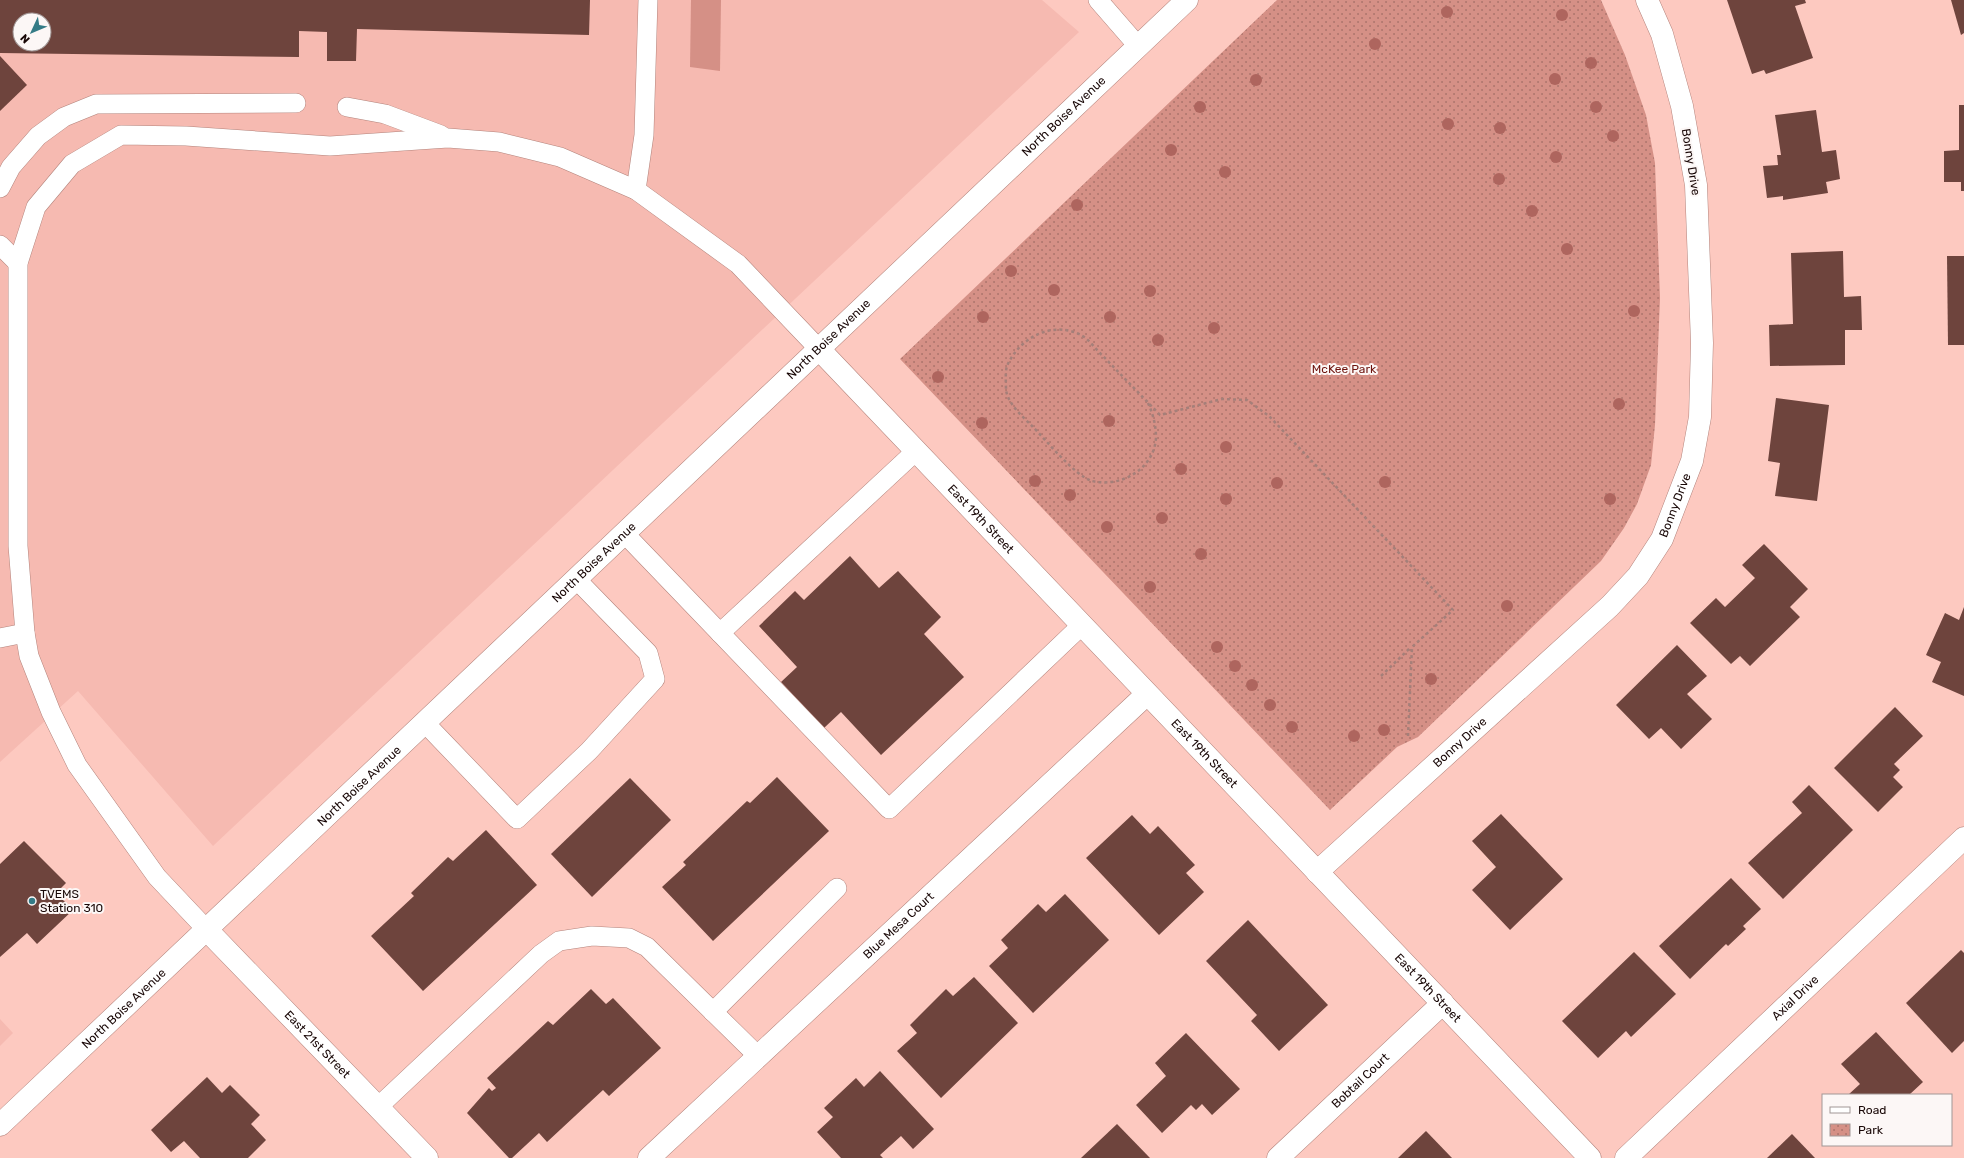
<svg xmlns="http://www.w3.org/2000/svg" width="1964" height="1158" font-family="Rubik,sans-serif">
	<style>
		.built { fill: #f6bab1; fill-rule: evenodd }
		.grass { fill: #d59086 }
		.park { fill: url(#park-dots) }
		.building { fill: #6e443d; fill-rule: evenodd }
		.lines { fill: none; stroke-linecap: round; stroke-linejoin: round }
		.service-casing { stroke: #b3837b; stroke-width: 20 }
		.minor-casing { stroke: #b3837b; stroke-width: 23 }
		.tertiary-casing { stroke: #b3837b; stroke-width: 23 }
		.path { stroke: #a57f79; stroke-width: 2.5; stroke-dasharray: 3 3; stroke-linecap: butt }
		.service { stroke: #fff; stroke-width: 19 }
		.minor { stroke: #fff; stroke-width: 22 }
		.tertiary { stroke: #fff; stroke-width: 22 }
		.tree { fill: #ae655e }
		.poi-dot { fill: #347b86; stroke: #fcf7f6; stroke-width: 1.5 }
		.labels { text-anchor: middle; stroke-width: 4; stroke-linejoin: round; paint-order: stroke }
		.street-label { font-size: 12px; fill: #180706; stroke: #fcf7f6 }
		.park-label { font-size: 12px; fill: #6e140e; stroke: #fcf7f6 }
		.poi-label { font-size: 12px; fill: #180706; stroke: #fcf7f6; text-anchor: start }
	</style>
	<defs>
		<pattern id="park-dots" width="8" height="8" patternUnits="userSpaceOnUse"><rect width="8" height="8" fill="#d59086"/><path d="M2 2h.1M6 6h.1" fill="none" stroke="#ac746c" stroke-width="1.8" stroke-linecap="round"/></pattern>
	</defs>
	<rect width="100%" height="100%" fill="#fdc9c0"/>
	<g class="built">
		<path d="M 0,0 L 1042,0 L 1079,32 L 213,846 L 78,691 L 0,762 ZM 20,20 L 44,20 L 44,44 L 20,44 Z"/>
		<polygon points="0,1019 13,1033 0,1046"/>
	</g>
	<polygon class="grass" points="691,0 721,0 720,71 690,67"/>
	<polygon class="park" points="1277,0 1601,0 1625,55 1646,115 1655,163 1660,298 1655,425 1651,465 1637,504 1624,528 1601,561 1418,737 1397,747 1330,810 900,359"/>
	<g class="building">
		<path d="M 0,0 L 590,0 L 589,35 L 357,29 L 356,61 L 327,61 L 327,32 L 299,31 L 299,57 L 0,53 ZM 20,20 L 44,20 L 44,44 L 20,44 Z"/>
		<polygon points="1727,0 1805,0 1806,3 1795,6 1813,58 1766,74 1764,70 1752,74"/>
		<polygon points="1951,0 1964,0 1964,33 1961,35"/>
		<polygon points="0,56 27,85 0,111"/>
		<polygon points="1959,105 1964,105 1964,191 1961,191 1961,182 1944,182 1944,151 1959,150"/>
		<polygon points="1816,110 1822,152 1836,150 1840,179 1826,182 1828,193 1783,200 1783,196 1767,198 1763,166 1778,165 1777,155 1781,155 1775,115"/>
		<polygon points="1843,251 1844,297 1861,296 1862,330 1845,330 1845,365 1770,366 1769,325 1793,324 1791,253"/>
		<polygon points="1947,256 1964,256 1964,345 1948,345"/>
		<polygon points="1776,398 1829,405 1817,501 1775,496 1780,463 1768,461"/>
		<polygon points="1764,544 1808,589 1790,607 1800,617 1750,666 1740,656 1731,664 1690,623 1716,598 1725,607 1755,578 1742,565"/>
		<polygon points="850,556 879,588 898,571 941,617 924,634 964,677 881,755 841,712 824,728 781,682 797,667 759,626 795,591 804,600"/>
		<polygon points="1964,607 1964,696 1932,682 1941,662 1926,655 1945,613 1959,620"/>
		<polygon points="1677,645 1707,676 1687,694 1712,719 1681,749 1661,728 1649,739 1616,705"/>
		<polygon points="1895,707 1923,736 1894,764 1900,770 1893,777 1903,787 1878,812 1834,768"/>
		<polygon points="777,777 829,831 713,941 662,887 686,865 683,862 747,801 750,803"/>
		<polygon points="630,778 671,820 592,897 551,854"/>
		<polygon points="1809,785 1853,830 1783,899 1748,863 1802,813 1792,802"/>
		<polygon points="1501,814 1563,879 1510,930 1472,890 1496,867 1472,841"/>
		<polygon points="1132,815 1150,834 1158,826 1195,865 1186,873 1204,892 1159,935 1086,858"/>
		<polygon points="486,830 537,885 423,991 371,936 414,896 411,893 448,857 453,861"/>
		<polygon points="24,841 66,883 56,893 73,910 37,944 27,933 0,957 0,864"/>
		<polygon points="1731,878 1761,909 1743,926 1746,929 1728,946 1726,944 1690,979 1659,946"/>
		<polygon points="1065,894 1109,940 1033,1013 989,966 1008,948 1001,940 1038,904 1046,912"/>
		<polygon points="1248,920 1328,1005 1279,1051 1251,1021 1257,1015 1206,961"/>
		<polygon points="1961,950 1964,953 1964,1041 1952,1053 1906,1003"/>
		<polygon points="1634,952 1676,994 1631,1037 1626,1031 1598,1058 1562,1021"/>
		<polygon points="974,977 1018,1023 941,1098 897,1051 917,1033 910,1025 946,989 953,996"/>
		<polygon points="591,989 606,1004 613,998 661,1048 609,1096 603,1090 547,1142 539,1133 512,1158 509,1158 467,1113 489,1088 492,1091 496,1088 487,1078 548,1021 553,1025"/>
		<polygon points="1876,1032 1923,1082 1909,1095 1848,1095 1860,1084 1841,1064"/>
		<polygon points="1186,1033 1240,1089 1212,1115 1202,1104 1196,1110 1191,1105 1162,1133 1136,1105 1166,1076 1155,1063"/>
		<polygon points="880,1071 934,1129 913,1149 901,1136 880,1155 883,1158 841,1158 817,1132 833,1117 824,1108 856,1078 864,1087"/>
		<polygon points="207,1077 222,1093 230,1085 260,1115 251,1124 266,1140 248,1158 200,1158 184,1141 171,1152 151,1130"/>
		<polygon points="1117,1124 1150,1158 1081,1158"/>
		<polygon points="1426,1131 1452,1158 1398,1158"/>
		<polygon points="1792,1134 1815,1158 1767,1158"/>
	</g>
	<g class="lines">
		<g class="service-casing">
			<g id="service">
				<polyline points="1098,0 1138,46"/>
				<polyline points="347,107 385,114 441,135"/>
				<polyline points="0,188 11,167 38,136 64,117 96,104 296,103"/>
				<polyline points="636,190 644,135 648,0"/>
				<polyline points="0,245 18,263"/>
				<polyline points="624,533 889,809 1082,625"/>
				<polyline points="720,633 916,451"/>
				<polyline points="0,638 25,633"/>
				<polyline points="425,723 517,819 589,751 655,679 648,653 576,579"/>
				<polyline points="207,930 157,877 77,765 51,712 29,656 25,633 18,546 18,263 36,207 72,164 121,135 186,136 330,146 448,138 499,142 560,157 636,190 738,264 818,348"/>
				<polyline points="713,1012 837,888"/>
				<polyline points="378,1107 541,954 559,941 592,936 629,938 647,947 758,1056"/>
			</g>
		</g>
		<g class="minor-casing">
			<g id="minor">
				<path id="s1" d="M 818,348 L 1590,1158"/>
				<path id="s2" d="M 1317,872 L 1610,606 L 1638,576 L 1662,539 L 1692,461 L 1700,417 L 1702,343 L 1696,185 L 1682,106 L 1662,34 L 1647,0"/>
				<path id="s3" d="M 207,930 L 427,1158"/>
				<path id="s4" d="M 649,1158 L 1147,694"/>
				<path id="s5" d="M 1278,1158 L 1443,1003"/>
				<path id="s6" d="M 1626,1158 L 1964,838"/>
			</g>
		</g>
		<g class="tertiary-casing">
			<g id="tertiary">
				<path id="s7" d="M 0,1125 C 398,752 790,373 1187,0"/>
			</g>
		</g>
		<g class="path">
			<path d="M 1148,403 C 1153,414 1156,425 1156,438 C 1154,469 1121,488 1092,481 C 1075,476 1046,440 1032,426 C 1023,417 1008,404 1006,390 C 1006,384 1005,372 1007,366 C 1019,338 1052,320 1081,335 C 1089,339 1096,350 1103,356 C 1122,376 1141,395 1160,415 L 1222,399 L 1247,400 L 1269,416 L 1453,610 L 1412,647 L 1408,736"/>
			<polyline points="1381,676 1411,647"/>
		</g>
		<use href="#service" class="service"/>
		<use href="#minor" class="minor"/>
		<use href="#tertiary" class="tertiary"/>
	</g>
	<g class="tree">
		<circle cx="1447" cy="12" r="6"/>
		<circle cx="1562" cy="15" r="6"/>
		<circle cx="1375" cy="44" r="6"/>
		<circle cx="1591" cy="63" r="6"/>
		<circle cx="1555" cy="79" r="6"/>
		<circle cx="1256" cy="80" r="6"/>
		<circle cx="1200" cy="107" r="6"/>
		<circle cx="1596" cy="107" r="6"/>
		<circle cx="1448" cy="124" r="6"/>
		<circle cx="1500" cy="128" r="6"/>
		<circle cx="1613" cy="136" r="6"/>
		<circle cx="1171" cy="150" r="6"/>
		<circle cx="1556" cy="157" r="6"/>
		<circle cx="1225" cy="172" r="6"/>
		<circle cx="1499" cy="179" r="6"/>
		<circle cx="1077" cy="205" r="6"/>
		<circle cx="1532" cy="211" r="6"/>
		<circle cx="1567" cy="249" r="6"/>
		<circle cx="1011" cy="271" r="6"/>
		<circle cx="1054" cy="290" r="6"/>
		<circle cx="1150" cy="291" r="6"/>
		<circle cx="1634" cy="311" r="6"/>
		<circle cx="983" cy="317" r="6"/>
		<circle cx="1110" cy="317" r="6"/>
		<circle cx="1214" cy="328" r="6"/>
		<circle cx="1158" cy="340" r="6"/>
		<circle cx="938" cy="377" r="6"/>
		<circle cx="1619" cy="404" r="6"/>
		<circle cx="1109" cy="421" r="6"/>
		<circle cx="982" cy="423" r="6"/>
		<circle cx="1226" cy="447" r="6"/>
		<circle cx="1181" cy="469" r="6"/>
		<circle cx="1035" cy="481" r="6"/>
		<circle cx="1385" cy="482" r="6"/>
		<circle cx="1277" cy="483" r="6"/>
		<circle cx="1070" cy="495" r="6"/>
		<circle cx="1226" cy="499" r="6"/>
		<circle cx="1610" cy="499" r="6"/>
		<circle cx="1162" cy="518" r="6"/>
		<circle cx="1107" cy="527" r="6"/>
		<circle cx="1201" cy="554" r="6"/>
		<circle cx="1150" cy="587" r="6"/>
		<circle cx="1507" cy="606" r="6"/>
		<circle cx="1217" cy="647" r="6"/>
		<circle cx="1235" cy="666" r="6"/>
		<circle cx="1431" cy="679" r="6"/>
		<circle cx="1252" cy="685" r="6"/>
		<circle cx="1270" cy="705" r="6"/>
		<circle cx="1292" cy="727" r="6"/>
		<circle cx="1384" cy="730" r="6"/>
		<circle cx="1354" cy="736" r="6"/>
	</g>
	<circle class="poi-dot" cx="32" cy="901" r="4"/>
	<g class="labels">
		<g class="street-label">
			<text dy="4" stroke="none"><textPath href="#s7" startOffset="1466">North Boise Avenue</textPath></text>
			<text transform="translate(1691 162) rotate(81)" y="4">Bonny Drive</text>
			<text dy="4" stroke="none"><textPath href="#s7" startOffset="1142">North Boise Avenue</textPath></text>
			<text dy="4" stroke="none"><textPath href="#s2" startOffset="517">Bonny Drive</textPath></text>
			<text dy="4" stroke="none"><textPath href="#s1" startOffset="236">East 19th Street</textPath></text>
			<text dy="4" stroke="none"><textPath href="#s7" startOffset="818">North Boise Avenue</textPath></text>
			<text dy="4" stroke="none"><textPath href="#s2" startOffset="193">Bonny Drive</textPath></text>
			<text dy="4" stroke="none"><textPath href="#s1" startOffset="560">East 19th Street</textPath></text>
			<text dy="4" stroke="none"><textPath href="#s7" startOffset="494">North Boise Avenue</textPath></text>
			<text dy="4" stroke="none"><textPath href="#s4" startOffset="341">Blue Mesa Court</textPath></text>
			<text dy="4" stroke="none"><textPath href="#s1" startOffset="884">East 19th Street</textPath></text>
			<text dy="4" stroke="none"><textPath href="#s6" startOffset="233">Axial Drive</textPath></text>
			<text dy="4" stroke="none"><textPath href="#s7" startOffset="170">North Boise Avenue</textPath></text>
			<text dy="4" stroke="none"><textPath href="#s3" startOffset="159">East 21st Street</textPath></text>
			<text dy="4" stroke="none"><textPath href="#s5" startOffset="113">Bobtail Court</textPath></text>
		</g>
		<g class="park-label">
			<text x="1344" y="373">McKee Park</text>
		</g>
		<g class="poi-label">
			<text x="40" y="898">TVEMS<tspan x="40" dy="14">Station 310</tspan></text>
		</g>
	</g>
	<rect x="1822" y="1094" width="130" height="52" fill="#fcf7f6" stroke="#a19796"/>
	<rect x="1830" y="1107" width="20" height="6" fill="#ffffff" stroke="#a19796"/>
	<text x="1858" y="1114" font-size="12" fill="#180706">Road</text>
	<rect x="1830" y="1124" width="20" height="12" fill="url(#park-dots)" stroke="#a19796"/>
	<text x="1858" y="1134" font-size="12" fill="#180706">Park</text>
	<g transform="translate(32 32) rotate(226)"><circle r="19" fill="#fcf7f6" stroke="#a19796"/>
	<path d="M0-3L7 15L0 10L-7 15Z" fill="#347b86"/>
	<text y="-6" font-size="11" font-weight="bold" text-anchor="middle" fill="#180706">N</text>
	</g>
</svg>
